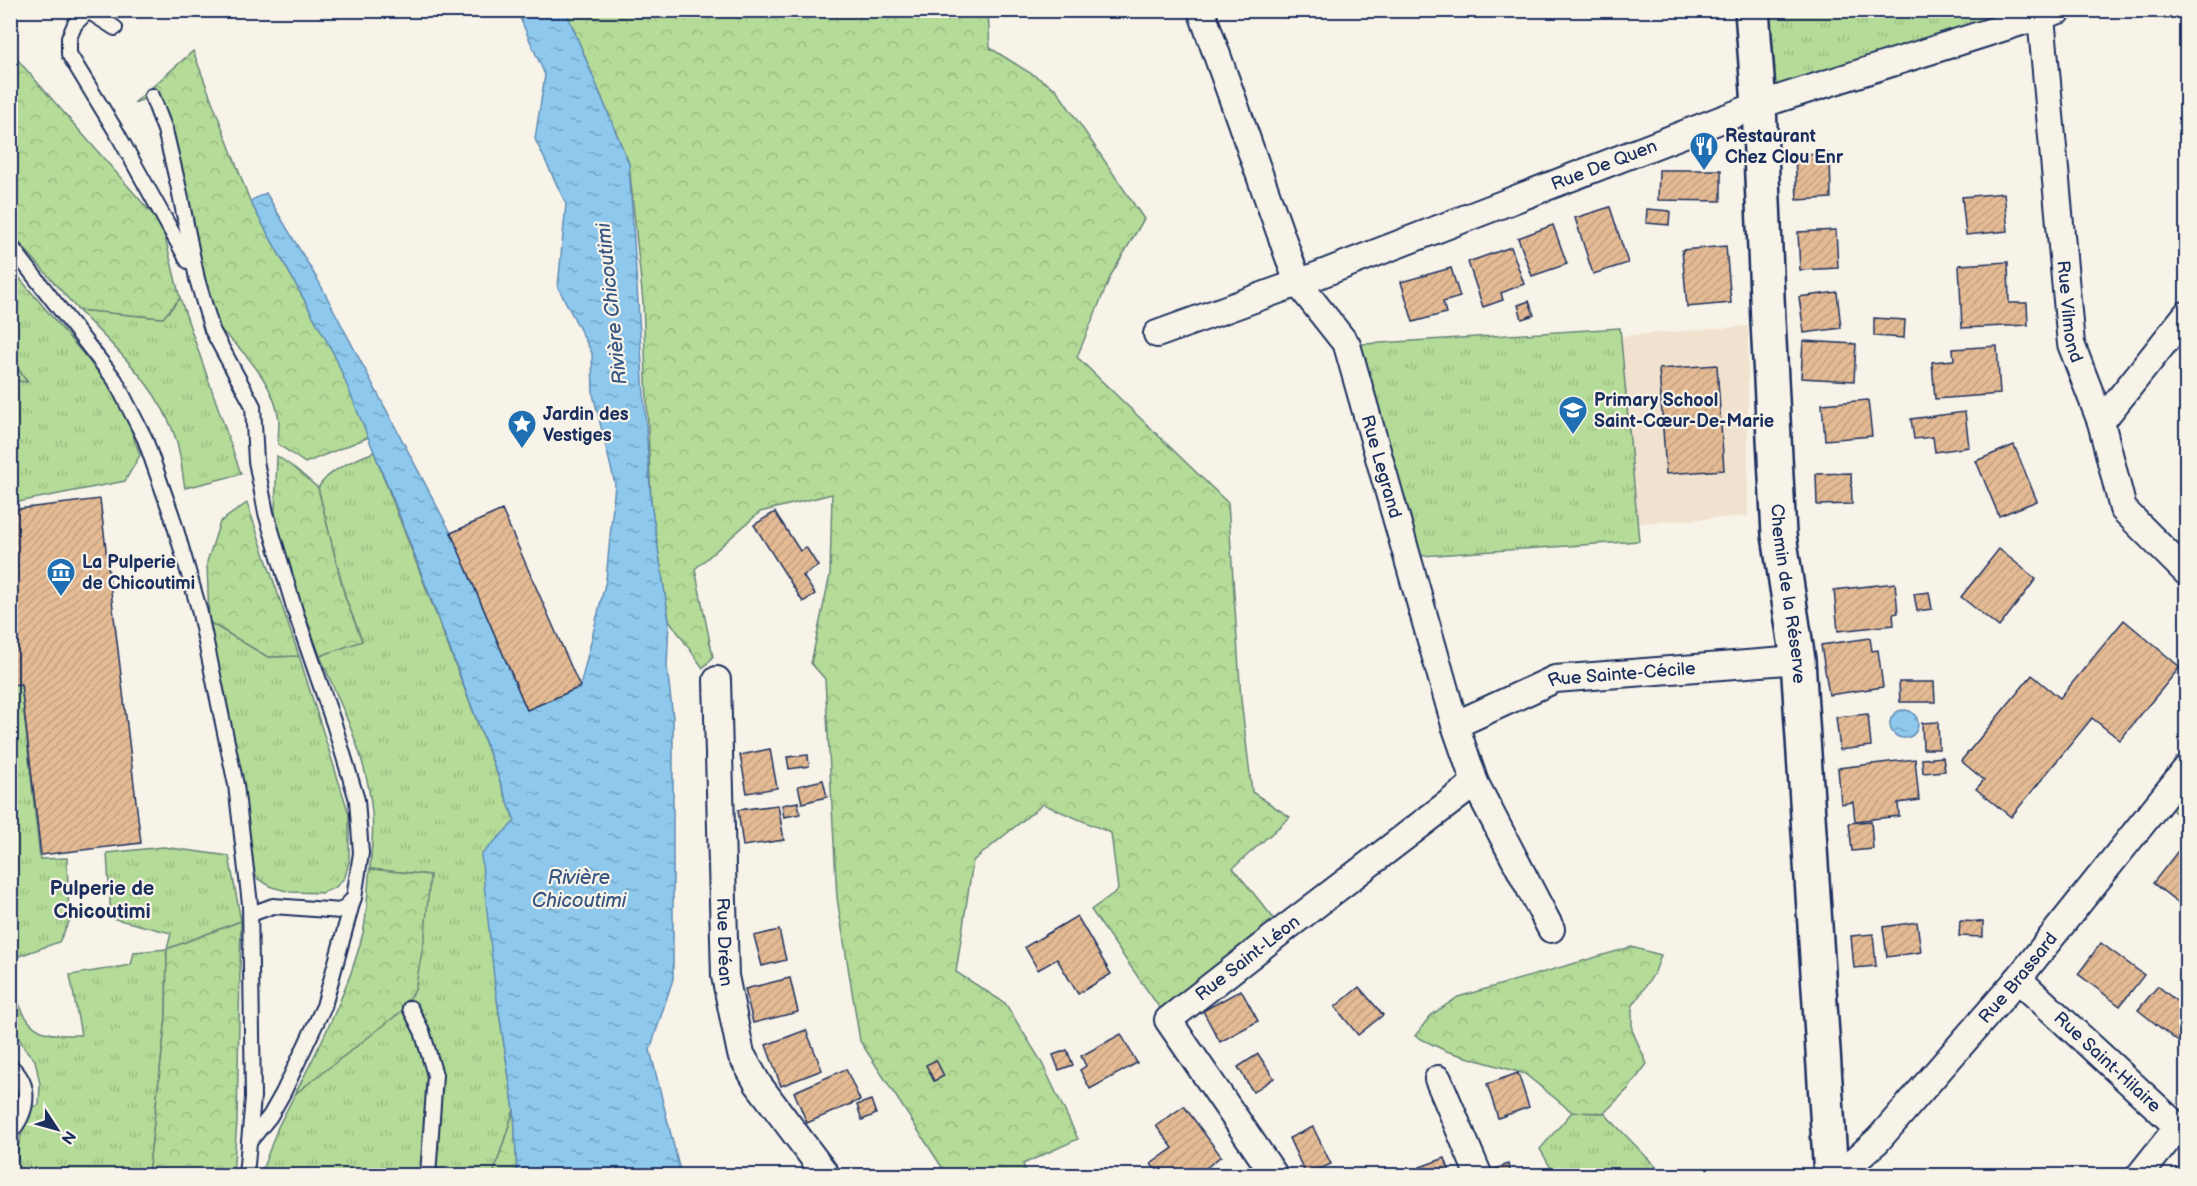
<svg xmlns="http://www.w3.org/2000/svg" width="2197" height="1186" font-family="'Balsamiq Sans',sans-serif">
	<style>
		.built { fill: #f1e2cf }
		.grass { fill: url(#grass-tufts); stroke: #68857a; stroke-width: 1.5 }
		.forest { fill: url(#forest-crowns); stroke: #68857a; stroke-width: 1.5 }
		.water { fill: url(#water-ripples); stroke: #608bb4; stroke-width: 1.5 }
		.building { fill: url(#building-hatch); stroke: #1b2f5e; stroke-width: 1.5 }
		.lines { fill: none; stroke-linecap: round; stroke-linejoin: round }
		.lane-casing { stroke: #1b2f5e; stroke-width: 18 }
		.street-casing { stroke: #1b2f5e; stroke-width: 30 }
		.secondary-casing { stroke: #1b2f5e; stroke-width: 38 }
		.lane { stroke: #f7f3e8; stroke-width: 14 }
		.street { stroke: #f7f3e8; stroke-width: 26 }
		.secondary { stroke: #f7f3e8; stroke-width: 33 }
		.labels { text-anchor: middle; stroke-width: 4.5; stroke-linejoin: round; paint-order: stroke }
		.poi-label { font-size: 18px; font-weight: bold; fill: #1b2f5e; stroke: #f7f3e8; text-anchor: start }
		.street-label { font-size: 18px; fill: #1b2f5e; stroke: #f7f3e8 }
		.water-label { font-size: 20px; font-style: italic; fill: #385682; stroke: #f7f3e8 }
		.neighbourhood-label { font-size: 20px; font-weight: bold; fill: #1b2f5e; stroke: #f7f3e8 }
	</style>
	<defs>
		<pattern id="grass-tufts" width="24" height="20" patternUnits="userSpaceOnUse" patternTransform="scale(1.5)"><rect width="24" height="20" fill="#b4db97"/><path d="M3 7l-1-3M5 7V3M7 7l1-3M15 17l-1-3M17 17v-4M19 17l1-3" fill="none" stroke="#9abc85"/></pattern>
		<pattern id="forest-crowns" width="20" height="18" patternUnits="userSpaceOnUse" patternTransform="scale(1.5)"><rect width="20" height="18" fill="#b4db97"/><path d="M2 6a3 3 0 1 1 6 0M12 15a3 3 0 1 1 6 0" fill="none" stroke="#9abc85"/></pattern>
		<pattern id="water-ripples" width="26" height="14" patternUnits="userSpaceOnUse" patternTransform="scale(1.5)"><rect width="26" height="14" fill="#8ec9ed"/><path d="M2 4q2-2 4 0t4 0M15 11q2-2 4 0t4 0" fill="none" stroke="#73a4c3"/></pattern>
		<pattern id="building-hatch" width="6" height="6" patternUnits="userSpaceOnUse" patternTransform="scale(1.5)"><rect width="6" height="6" fill="#e4bb94"/><path d="M-1 1l2-2M0 6l6-6M5 7l2-2" fill="none" stroke="#c3a182"/></pattern>
	</defs>
	<rect width="100%" height="100%" fill="#f7f3e8"/>
	<filter id="ink" filterUnits="userSpaceOnUse"><feTurbulence type="fractalNoise" baseFrequency=".0167" numOctaves="2"/><feDisplacementMap in="SourceGraphic" scale="12" xChannelSelector="R" yChannelSelector="G"/><feConvolveMatrix kernelMatrix="1 2 1 2 8 2 1 2 1" color-interpolation-filters="sRGB"/></filter>
	<g filter="url(#ink)">
		<polygon class="built" points="1748,326 1748,516 1433,536 1370,356"/>
		<g class="grass">
			<polygon points="1754,11 2059,11 1759,105"/>
			<polygon points="11,268 111,387 125,412 140,455 125,481 13,503 15,510 11,510 11,380 27,381 11,359"/>
			<path d="M 180,298 L 241,474 L 185,488 C 182,473 181,457 177,442 C 160,387 117,350 78,310 L 163,318 Z"/>
			<polygon points="1620,328 1639,541 1407,557 1348,345"/>
			<path d="M 374,452 L 515,821 L 495,986 L 514,1110 L 493,1175 L 260,1176 L 278,1127 L 295,1094 L 402,1010 L 415,990 L 430,875 L 370,869 C 371,851 374,831 372,813 C 368,758 341,706 320,656 L 362,640 L 345,597 L 318,488 C 329,469 354,460 374,452 Z"/>
			<polygon points="209,622 268,657 299,656 349,814 349,862 345,877 336,887 322,893 290,892 272,887 258,879 252,868"/>
			<polygon points="21,684 40,859 67,858 69,922 59,942 19,956 11,963 10,685"/>
			<polygon points="2186,769 2186,822 2161,800"/>
			<path d="M 163,847 L 229,856 L 241,921 L 167,949 L 166,1018 L 148,1175 L 22,1175 C 10,1152 24,1129 32,1107 L 39,1105 L 40,1084 L 35,1060 L 25,1049 L 11,1024 L 11,1000 L 18,1001 C 31,1036 47,1035 81,1035 L 70,975 L 131,965 L 134,952 L 167,949 L 171,933 L 111,918 L 107,853 Z"/>
			<polygon points="1572,1112 1604,1113 1664,1175 1555,1175 1540,1149"/>
		</g>
		<g class="forest">
			<polygon points="566,11 988,11 990,48 1056,89 1144,219 1111,275 1077,357 1228,503 1241,699 1252,792 1290,817 1233,868 1283,930 1168,1020 1091,910 1118,890 1111,833 1043,804 973,861 956,972 1005,1003 1041,1061 1078,1139 1023,1164 1027,1175 947,1175 860,1041 837,898 825,679 811,663 830,575 832,494 760,512 695,569 713,657 703,668 669,620 651,503 643,302 629,164"/>
			<polygon points="10,51 162,225 180,298 163,318 78,310 11,233"/>
			<path d="M 193,51 L 250,201 L 335,356 L 369,437 L 305,463 L 278,444 C 278,437 279,429 279,421 C 275,384 243,349 216,326 L 152,96 L 134,103 Z"/>
			<polygon points="10,359 11,359 27,382 11,380"/>
			<polygon points="277,456 296,469 318,488 345,597 362,641 320,656 278,539 275,511"/>
			<polygon points="247,503 299,656 268,657 209,622 207,562 220,522"/>
			<path d="M 370,869 L 430,875 L 425,935 L 415,990 L 402,1011 L 295,1094 C 322,1041 349,990 363,933 C 368,912 367,889 370,869 Z"/>
			<polygon points="241,921 237,1121 233,1175 148,1175 166,1018 167,949"/>
			<polygon points="1631,947 1661,955 1655,972 1632,1007 1632,1030 1647,1064 1629,1088 1604,1113 1572,1112 1525,1074 1446,1051 1415,1036 1430,1016 1458,997"/>
			<polygon points="514,1110 517,1175 493,1175"/>
		</g>
		<g class="water">
			<polygon points="517,11 566,11 629,164 651,503 669,620 667,666 673,718 673,979 650,1050 681,1175 517,1175 514,1110 495,986 481,855 515,821 394,501 335,356 250,201 266,193 319,282 451,533 527,710 580,687 606,580 615,484 593,394 592,353 558,287 566,204 535,139 545,75"/>
			<circle cx="1904" cy="724" r="14"/>
		</g>
		<g class="building">
			<polygon points="1830,154 1831,198 1797,200 1795,155"/>
			<polygon points="1659,170 1721,170 1721,201 1658,200"/>
			<polygon points="2004,193 2008,231 1966,235 1962,197"/>
			<polygon points="1610,207 1628,263 1593,274 1575,218"/>
			<polygon points="1647,209 1670,211 1669,225 1646,223"/>
			<polygon points="1553,225 1567,264 1532,276 1518,238"/>
			<polygon points="1836,230 1838,268 1800,270 1798,232"/>
			<polygon points="1726,246 1731,303 1687,307 1682,250"/>
			<polygon points="1511,247 1524,284 1501,293 1503,300 1483,307 1468,262"/>
			<polygon points="2008,262 2009,303 2027,303 2028,325 1962,328 1959,265"/>
			<polygon points="1451,268 1460,297 1443,302 1446,313 1413,322 1401,282"/>
			<polygon points="1837,292 1841,328 1804,333 1799,297"/>
			<polygon points="1529,301 1534,315 1522,319 1518,305"/>
			<polygon points="1874,318 1905,320 1904,338 1874,336"/>
			<polygon points="1803,341 1856,344 1854,381 1801,378"/>
			<polygon points="1997,346 2000,394 1935,399 1932,362 1954,360 1953,349"/>
			<polygon points="1717,365 1724,470 1666,474 1659,369"/>
			<polygon points="1868,400 1872,436 1825,440 1822,404"/>
			<polygon points="1965,412 1969,447 1935,452 1933,437 1914,439 1911,419"/>
			<polygon points="2014,445 2037,501 1999,516 1976,461"/>
			<polygon points="1851,473 1852,504 1817,505 1816,474"/>
			<polygon points="100,499 141,843 41,855 21,684 10,685 10,510"/>
			<polygon points="502,510 580,687 527,710 451,533"/>
			<polygon points="775,512 800,551 806,547 818,566 803,576 815,594 803,602 754,525"/>
			<polygon points="1999,549 2036,579 1999,627 1961,597"/>
			<polygon points="1895,583 1898,613 1893,614 1894,625 1838,631 1834,590"/>
			<polygon points="1929,592 1932,609 1917,611 1914,594"/>
			<polygon points="2124,620 2180,667 2120,740 2092,718 2011,817 1976,789 1984,780 1961,761 2032,675 2060,698"/>
			<polygon points="1870,638 1872,651 1878,650 1883,687 1829,695 1821,645"/>
			<polygon points="1899,682 1934,682 1935,702 1900,702"/>
			<polygon points="1868,714 1871,746 1840,750 1836,717"/>
			<polygon points="1938,722 1939,749 1923,749 1922,723"/>
			<polygon points="770,749 777,788 747,793 740,755"/>
			<polygon points="808,755 809,766 789,769 787,757"/>
			<polygon points="1943,757 1945,771 1923,773 1922,759"/>
			<polygon points="1915,759 1919,800 1898,803 1899,816 1855,821 1853,802 1841,804 1838,768"/>
			<polygon points="823,780 827,797 802,803 798,786"/>
			<polygon points="798,802 800,814 784,817 782,805"/>
			<polygon points="778,805 784,840 743,846 738,810"/>
			<polygon points="1871,821 1873,849 1852,851 1849,823"/>
			<polygon points="2181,847 2186,851 2186,898 2181,905 2153,883"/>
			<polygon points="1077,916 1111,974 1078,994 1057,959 1038,970 1025,947"/>
			<polygon points="1960,921 1983,922 1983,937 1959,936"/>
			<polygon points="1917,922 1921,952 1887,957 1883,927"/>
			<polygon points="779,930 786,960 762,966 754,936"/>
			<polygon points="1873,934 1876,966 1854,968 1851,936"/>
			<polygon points="2101,943 2144,975 2120,1006 2078,974"/>
			<polygon points="790,978 798,1012 753,1023 745,989"/>
			<polygon points="2158,986 2186,1009 2186,1048 2138,1010"/>
			<polygon points="1359,987 1383,1015 1358,1035 1335,1007"/>
			<polygon points="1241,990 1258,1021 1220,1042 1203,1011"/>
			<polygon points="806,1030 822,1070 781,1086 766,1045"/>
			<polygon points="1121,1034 1137,1063 1090,1089 1080,1070 1086,1066 1081,1056"/>
			<polygon points="1067,1050 1073,1065 1059,1070 1053,1055"/>
			<polygon points="1258,1054 1274,1078 1253,1092 1238,1067"/>
			<polygon points="936,1060 944,1076 934,1081 926,1065"/>
			<polygon points="846,1069 860,1100 807,1123 794,1092"/>
			<polygon points="1518,1073 1529,1107 1498,1118 1487,1084"/>
			<polygon points="871,1100 876,1114 862,1120 857,1105"/>
			<polygon points="1184,1106 1221,1156 1196,1176 1179,1174 1160,1176 1151,1164 1173,1148 1156,1126"/>
			<polygon points="1313,1127 1331,1164 1306,1175 1289,1138"/>
			<polygon points="1445,1158 1451,1176 1423,1176 1420,1167"/>
			<polygon points="1508,1164 1512,1176 1482,1176 1481,1175"/>
		</g>
		<g class="lines">
			<g class="lane-casing">
				<g id="lane">
					<polyline points="115,28 88,11 75,24 69,38 69,54 117,133 188,261"/>
					<polyline points="152,96 165,130 179,189 197,279 212,330 253,406 256,461 266,513 296,614 334,724 357,800 361,853 354,898 341,911 273,906 251,914"/>
					<polyline points="10,245 115,380 145,439 172,516 199,609 236,785 250,904 253,1097 246,1176"/>
					<polyline points="410,1008 422,1031 435,1075 428,1176"/>
					<path d="M 10,1066 C 33,1085 28,1113 10,1133"/>
					<polyline points="249,1142 270,1116 283,1093 324,1006 353,900"/>
				</g>
			</g>
			<g class="street-casing">
				<g id="street">
					<path id="s1" d="M 1201,10 L 1298,283 L 1347,345 L 1455,725 L 1475,783 L 1551,929"/>
					<path id="s2" d="M 2041,17 L 2071,344 L 2101,422 L 2123,509 L 2186,572"/>
					<path id="s3" d="M 1157,334 L 1298,283 L 1759,105 L 2059,10"/>
					<polyline points="2101,422 2186,315"/>
					<path id="s4" d="M 717,680 L 725,976 L 741,1054 L 758,1084 L 827,1176"/>
					<path id="s5" d="M 1455,725 L 1555,679 L 1798,660"/>
					<path id="s6" d="M 2018,979 L 2178,1127 L 2139,1176"/>
					<polyline points="1438,1079 1479,1176"/>
					<path id="s7" d="M 1275,1176 L 1168,1020 L 1283,930 L 1475,783"/>
					<path id="s8" d="M 1838,1176 L 1878,1140 L 2018,979 L 2186,769"/>
				</g>
			</g>
			<g class="secondary-casing">
				<g id="secondary">
					<path id="s9" d="M 1752,10 L 1759,105 L 1768,321 L 1779,535 L 1798,660 L 1831,1176"/>
				</g>
			</g>
			<use href="#lane" class="lane"/>
			<use href="#street" class="street"/>
			<use href="#secondary" class="secondary"/>
		</g>
	</g>
	<defs>
		<g id="restaurant-pin" transform="scale(1.5)"><path d="M0 17L-7.5 6A9.5 9.5 0 1 1 7.5 6Z" fill="#1f6fb2" stroke="#f7f3e8"/><path d="M-5-6h1v4h1v-4h1v4h1v-4h1v5L-1.5 .5V6h-2V.5L-5-1ZM5-6V6H3V1.5H1.5Q1.5-4 5-6Z" fill="#fff"/></g>
		<g id="school-pin" transform="scale(1.5)"><path d="M0 17L-7.5 6A9.5 9.5 0 1 1 7.5 6Z" fill="#1f6fb2" stroke="#f7f3e8"/><path d="M0-5L7-2L0 1L-7-2ZM-4 1L0 2.5L4 1V4Q0 6-4 4Z" fill="#fff"/></g>
		<g id="sight-pin" transform="scale(1.5)"><path d="M0 17L-7.5 6A9.5 9.5 0 1 1 7.5 6Z" fill="#1f6fb2" stroke="#f7f3e8"/><path d="M0-6L1.8-2.2L6-1.7L2.9 1.2L3.7 5.4L0 3.3L-3.7 5.4L-2.9 1.2L-6-1.7L-1.8-2.2Z" fill="#fff"/></g>
		<g id="museum-pin" transform="scale(1.5)"><path d="M0 17L-7.5 6A9.5 9.5 0 1 1 7.5 6Z" fill="#1f6fb2" stroke="#f7f3e8"/><path d="M0-6L6-3V-2H-6V-3ZM-5-1h2V3h-2ZM-1-1h2V3h-2ZM3-1h2V3H3ZM-6 4H6V6H-6Z" fill="#fff"/></g>
	</defs>
	<g fill-rule="evenodd">
		<use href="#restaurant-pin" x="1704" y="146"/>
		<use href="#school-pin" x="1573" y="410"/>
		<use href="#sight-pin" x="522" y="424"/>
		<use href="#museum-pin" x="61" y="572"/>
	</g>
	<g class="labels">
		<g class="poi-label">
			<text x="1725" y="142">Restaurant<tspan x="1725" dy="21">Chez Clou Enr</tspan></text>
			<text x="1594" y="406">Primary School<tspan x="1594" dy="21">Saint-Cœur-De-Marie</tspan></text>
			<text x="543" y="420">Jardin des<tspan x="543" dy="21">Vestiges</tspan></text>
			<text x="82" y="568">La Pulperie<tspan x="82" dy="21">de Chicoutimi</tspan></text>
		</g>
		<g class="street-label">
			<text dy="6" stroke="none"><textPath href="#s3" startOffset="478">Rue De Quen</textPath></text>
			<text dy="6" stroke="none"><textPath href="#s2" startOffset="296">Rue Vilmond</textPath></text>
			<text dy="6" stroke="none"><textPath href="#s1" startOffset="495">Rue Legrand</textPath></text>
			<text dy="6" stroke="none"><textPath href="#s9" startOffset="585">Chemin de la Réserve</textPath></text>
			<text dy="6" stroke="none"><textPath href="#s5" startOffset="177">Rue Sainte-Cécile</textPath></text>
			<text dy="6" stroke="none"><textPath href="#s4" startOffset="262">Rue Dréan</textPath></text>
			<text dy="6" stroke="none"><textPath href="#s7" startOffset="290">Rue Saint-Léon</textPath></text>
			<text dy="6" stroke="none"><textPath href="#s8" startOffset="268">Rue Brassard</textPath></text>
			<text dy="6" stroke="none"><textPath href="#s6" startOffset="122">Rue Saint-Hilaire</textPath></text>
		</g>
		<g class="water-label">
			<text transform="translate(611 304) rotate(-96)" y="7">Rivière Chicoutimi</text>
			<text x="579" y="884">Rivière<tspan x="579" dy="23">Chicoutimi</tspan></text>
		</g>
		<g class="neighbourhood-label">
			<text x="102" y="895">Pulperie de<tspan x="102" dy="23">Chicoutimi</tspan></text>
		</g>
	</g>
	<rect width="2197" height="1186" fill="none" stroke="#f7f3e8" stroke-width="36"/>
	<rect x="18" y="18" width="2161" height="1150" fill="none" stroke="#1b2f5e" stroke-width="2" filter="url(#ink)"/>
	<g transform="translate(57 1129) rotate(126)" stroke="#f7f3e8" stroke-width="4.5" paint-order="stroke">
	<path d="M0-4.5L10 22L0 15L-10 22Z" fill="#1b2f5e"/>
	<text y="-9" font-size="16" font-weight="bold" text-anchor="middle" fill="#1b2f5e">N</text>
	</g>
</svg>
